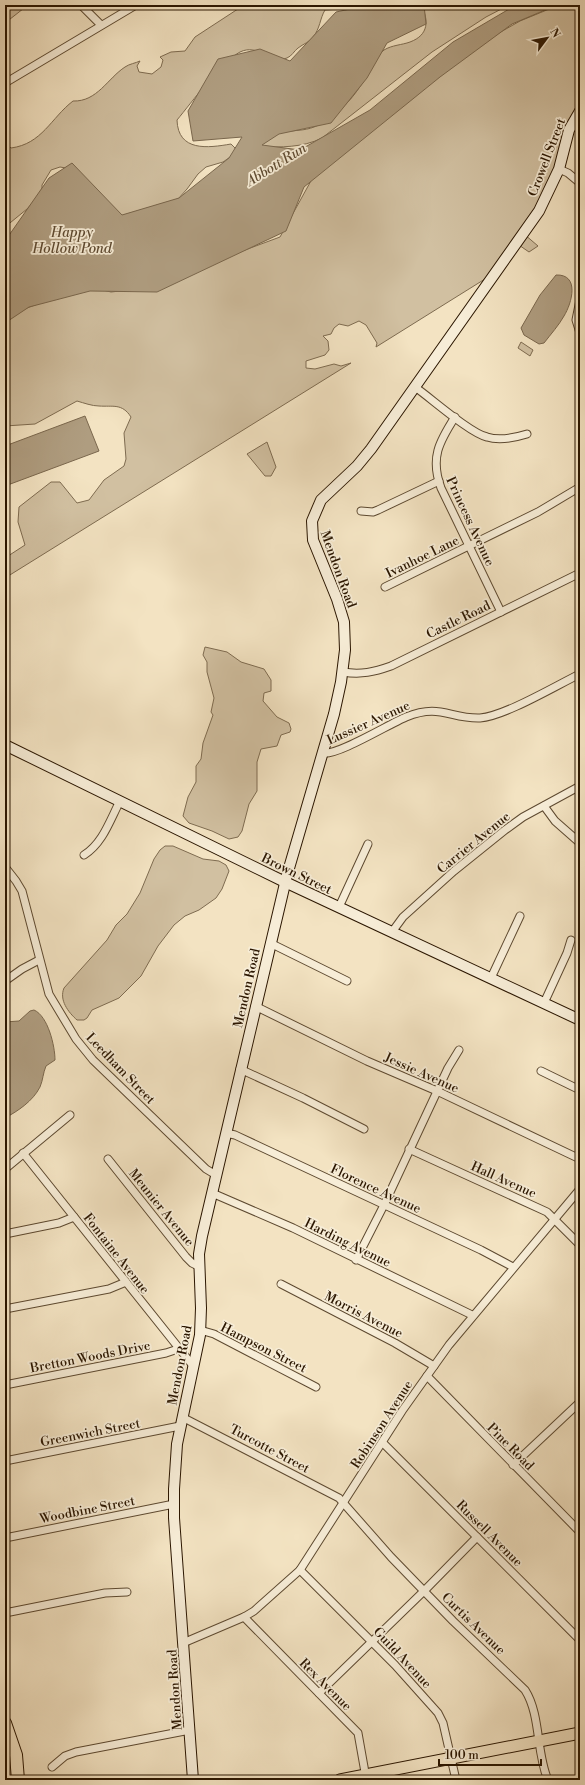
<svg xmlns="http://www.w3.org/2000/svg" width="585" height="1785" font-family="'Libre Bodoni',serif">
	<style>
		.green { fill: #d1c0a1; stroke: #7e6b50 }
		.water { fill: #af9d80; stroke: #7a674d }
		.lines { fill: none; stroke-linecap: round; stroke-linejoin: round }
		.street-casing { stroke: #5d4930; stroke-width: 9 }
		.secondary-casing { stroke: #2b1600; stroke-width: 12 }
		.primary-casing { stroke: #2b1600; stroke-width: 13 }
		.highway-casing { stroke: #2b1600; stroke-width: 14 }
		.street { stroke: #f7edd7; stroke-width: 7 }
		.secondary { stroke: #f7edd7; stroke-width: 10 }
		.primary { stroke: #f3e3c2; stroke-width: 11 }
		.highway { stroke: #f3e3c2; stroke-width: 12 }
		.labels { text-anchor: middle; stroke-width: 3.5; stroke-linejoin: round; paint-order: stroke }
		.street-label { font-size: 13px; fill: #2b1600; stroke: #f7edd7 }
		.water-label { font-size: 14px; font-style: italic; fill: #604c33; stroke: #f7edd7 }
	</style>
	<rect width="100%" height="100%" fill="#f3e3c2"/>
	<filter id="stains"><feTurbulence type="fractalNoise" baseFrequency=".005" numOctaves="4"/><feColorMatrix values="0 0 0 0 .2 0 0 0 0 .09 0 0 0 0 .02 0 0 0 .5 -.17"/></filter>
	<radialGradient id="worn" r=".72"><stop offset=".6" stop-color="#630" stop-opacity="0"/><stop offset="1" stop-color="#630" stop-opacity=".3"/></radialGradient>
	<g class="green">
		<polygon points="5,5 28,5 5,23"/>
		<path d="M 244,5 L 361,5 L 356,8 L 325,10 C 320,18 320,29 313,37 C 310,42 303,44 298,48 C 294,51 292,56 287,58 C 271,64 258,43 240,52 C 221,62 192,102 177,120 C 178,152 208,148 231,144 L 235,148 L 236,153 L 223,162 L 206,167 L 198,174 L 187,189 L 178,199 L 117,217 L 72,169 L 60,167 L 51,170 L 42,185 L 42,189 L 38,197 L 27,209 L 5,227 L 5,143 L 11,148 C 42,144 51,118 73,101 C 97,102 108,78 125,67 C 129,64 136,63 140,61 L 137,66 L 139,72 L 152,74 L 161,67 L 163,60 L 160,57 L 171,52 L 185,51 L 195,37 Z"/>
		<path d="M 421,5 L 509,5 L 486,17 L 432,52 L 322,138 C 302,148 281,147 259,147 L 251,140 C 262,137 273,133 284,132 C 294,130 304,131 314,127 C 330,122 350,102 359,88 C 366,79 376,56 384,50 C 392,45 402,45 410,42 C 429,35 429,20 421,5 Z"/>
		<path d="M 559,5 L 580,5 L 580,110 L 558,168 L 524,234 L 538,246 L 529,252 L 516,243 L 493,274 L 376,347 L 377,343 L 366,325 L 359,321 L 348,326 L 339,324 L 334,328 L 331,334 L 323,336 L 328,341 L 329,350 L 325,355 L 306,361 L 306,368 L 315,369 L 334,364 L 341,366 L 351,363 L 5,578 L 5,558 L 25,545 L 18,522 L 19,507 L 51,482 L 60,482 L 77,503 L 89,500 L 104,480 L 124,466 L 126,459 L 124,433 L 131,417 C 122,403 113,407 99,406 C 92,406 84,403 77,401 L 35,424 L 5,426 L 5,316 L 87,286 L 111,292 L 129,290 L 210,263 L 280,237 L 312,179 L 476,46 L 520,21 Z"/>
		<polygon points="521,342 533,350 530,356 518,348"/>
		<polygon points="267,442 276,467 271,476 265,476 247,454"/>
		<polygon points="205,647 227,652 241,662 264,669 271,680 271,691 264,693 263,701 277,717 289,723 291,729 290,732 281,735 277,746 261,749 257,762 257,791 249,804 242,831 238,837 229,839 212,831 189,823 183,816 188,797 196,782 196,766 201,759 203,743 213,715 211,712 214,698 207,672 207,662 203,655"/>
		<path d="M 165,846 L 173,846 L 203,859 L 219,861 L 226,865 L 229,871 L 222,889 L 216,898 L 199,910 L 185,916 L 174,925 L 158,946 L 141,976 L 119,998 L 92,1010 L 87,1018 L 84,1020 L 77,1020 C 68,1012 59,1000 64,988 L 107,940 L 116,925 L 127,914 L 140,893 L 154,859 L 160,850 Z"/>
	</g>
	<g class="water">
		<polygon points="369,5 424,5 426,24 387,43 367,78 331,123 279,134 262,145 300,150 370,110 453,42 516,5 557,5 512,24 440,77 304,187 286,231 157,292 90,291 29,307 5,323 5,241 49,178 72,163 122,215 179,198 229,158 242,137 193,141 188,111 218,59 260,49 290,61 336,12"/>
		<path d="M 556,275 C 580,274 572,303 564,316 C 559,325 551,334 544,343 L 539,344 L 524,335 L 521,328 L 540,295 Z"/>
		<polygon points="85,416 99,451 5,486 5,446"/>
		<path d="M 34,1010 C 48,1016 55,1046 55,1060 L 46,1066 C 43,1073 43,1080 40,1087 C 33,1101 18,1111 5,1118 L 5,1022 L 19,1021 L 30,1011 Z"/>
	</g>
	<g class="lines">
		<g class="street-casing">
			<g id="street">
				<polyline points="81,5 101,25"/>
				<polyline points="5,83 136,5"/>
				<polyline points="559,169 568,173 580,183"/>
				<polyline points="580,300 576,320 580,333"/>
				<path d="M 415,387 C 432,399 470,433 487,437 C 499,441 514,438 527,434"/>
				<path d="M 455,417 C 439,442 430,458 441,488 L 501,612"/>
				<polyline points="361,511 373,512 378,510 439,481"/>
				<polyline points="385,587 538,512 580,487"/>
				<path d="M 343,672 C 361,675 374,672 391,666 L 580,573"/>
				<path d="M 323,753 C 337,756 389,724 406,717 C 440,703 450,719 480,718 C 505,716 555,686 580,674"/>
				<polyline points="544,806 555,821 580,843"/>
				<path d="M 84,855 C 103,843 110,820 120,801"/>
				<polyline points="5,867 16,881 22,891 49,994 76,1039 93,1060 206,1169 216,1175"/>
				<polyline points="339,907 368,844"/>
				<polyline points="392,932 403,917 454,871 505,830 523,817 580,786"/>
				<polyline points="270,943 347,981"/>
				<polyline points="491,978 520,916"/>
				<polyline points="5,981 22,969 39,960"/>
				<polyline points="544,1003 567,953 571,940"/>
				<polyline points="255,1006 367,1061 437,1091 580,1159"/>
				<polyline points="240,1069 303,1098 364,1129"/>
				<polyline points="541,1071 580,1090"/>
				<polyline points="226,1133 235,1135 481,1250 513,1267"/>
				<polyline points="409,1149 547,1212 580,1245"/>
				<polyline points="23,1153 194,1367"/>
				<polyline points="108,1159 186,1257 192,1263 200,1267"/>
				<polyline points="5,1169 70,1115"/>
				<polyline points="212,1193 293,1228 472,1315"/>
				<polyline points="5,1234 59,1223 74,1217"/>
				<polyline points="356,1260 384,1205 448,1068 459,1050"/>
				<polyline points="281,1284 395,1343 434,1366"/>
				<polyline points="5,1309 109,1289 126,1282"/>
				<polyline points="200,1330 214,1334 316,1387"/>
				<polyline points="427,1376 580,1532"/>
				<polyline points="5,1385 166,1353 178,1349"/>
				<path d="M 182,1417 L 339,1498 L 391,1557 L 453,1621 L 525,1690 C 541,1715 536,1753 548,1780"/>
				<polyline points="383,1443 580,1640"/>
				<polyline points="5,1461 180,1426"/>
				<polyline points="513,1465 580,1402"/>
				<polyline points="5,1538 174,1504"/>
				<polyline points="300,1570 395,1665 438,1713 443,1723 456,1780"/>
				<polyline points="5,1613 105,1593 127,1592"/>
				<polyline points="244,1617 358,1733 366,1778"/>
				<polyline points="183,1643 244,1617 254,1611 300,1570 402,1411 449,1345 580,1189"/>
				<polyline points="319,1693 424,1591 477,1537"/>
				<polyline points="52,1767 65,1756 76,1752 190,1730"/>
			</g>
		</g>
		<g class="secondary-casing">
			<g id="secondary">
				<polyline points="5,745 285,882 580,1020"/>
				<polyline points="193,1780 174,1518 174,1489 177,1444 200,1335 201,1308 199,1254 202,1236 287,875 334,714 341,682 345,650 344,622 337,599 313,540 312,521 321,500 357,466 371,449 539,211 559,169 569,130 580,111"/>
			</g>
		</g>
		<g class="primary-casing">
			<polyline id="primary" points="340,1780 580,1733"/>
		</g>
		<g class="highway-casing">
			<polyline id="highway" points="5,1723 16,1755 18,1780"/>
		</g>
		<use href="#street" class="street"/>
		<use href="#secondary" class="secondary"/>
		<use href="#primary" class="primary"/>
		<use href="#highway" class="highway"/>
	</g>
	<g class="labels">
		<g class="street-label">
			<text transform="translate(546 157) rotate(-69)" y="5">Crowell Street</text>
			<text transform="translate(471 521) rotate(65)" y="5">Princess Avenue</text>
			<text transform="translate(422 556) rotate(-26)" y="5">Ivanhoe Lane</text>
			<text transform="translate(339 569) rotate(70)" y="5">Mendon Road</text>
			<text transform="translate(458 619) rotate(-26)" y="5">Castle Road</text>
			<text transform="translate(368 722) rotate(-24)" y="5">Lussier Avenue</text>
			<text transform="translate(473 842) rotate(-39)" y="5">Carrier Avenue</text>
			<text transform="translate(297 873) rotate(26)" y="5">Brown Street</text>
			<text transform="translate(246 988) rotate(-77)" y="5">Mendon Road</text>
			<text transform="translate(121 1068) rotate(46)" y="5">Leedham Street</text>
			<text transform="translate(422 1072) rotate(24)" y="5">Jessie Avenue</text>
			<text transform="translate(504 1179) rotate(24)" y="5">Hall Avenue</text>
			<text transform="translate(376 1188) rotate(25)" y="5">Florence Avenue</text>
			<text transform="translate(162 1207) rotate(51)" y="5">Meunier Avenue</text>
			<text transform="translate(348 1242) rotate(26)" y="5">Harding Avenue</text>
			<text transform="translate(117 1253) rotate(52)" y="5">Fontaine Avenue</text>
			<text transform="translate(364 1314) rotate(27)" y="5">Morris Avenue</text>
			<text transform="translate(264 1347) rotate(27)" y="5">Hampson Street</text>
			<text transform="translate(90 1356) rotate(-11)" y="5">Bretton Woods Drive</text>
			<text transform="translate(179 1365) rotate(-79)" y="5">Mendon Road</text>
			<text transform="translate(381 1424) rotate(-57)" y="5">Robinson Avenue</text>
			<text transform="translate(90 1432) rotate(-11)" y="5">Greenwich Street</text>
			<text transform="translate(511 1446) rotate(45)" y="5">Pine Road</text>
			<text transform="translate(270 1448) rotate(28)" y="5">Turcotte Street</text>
			<text transform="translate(87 1509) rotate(-11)" y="5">Woodbine Street</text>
			<text transform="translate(490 1533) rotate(45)" y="5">Russell Avenue</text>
			<text transform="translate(474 1623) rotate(44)" y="5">Curtis Avenue</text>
			<text transform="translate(403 1657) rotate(47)" y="5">Guild Avenue</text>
			<text transform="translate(326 1684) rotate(45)" y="5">Rex Avenue</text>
			<text transform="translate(174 1690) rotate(-94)" y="5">Mendon Road</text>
		</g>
		<g class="water-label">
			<text transform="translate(276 164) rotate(-32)" y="5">Abbott Run</text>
			<text x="72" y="237">Happy<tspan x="72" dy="16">Hollow Pond</tspan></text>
		</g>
	</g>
	<rect width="585" height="1785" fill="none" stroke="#f3e3c2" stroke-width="20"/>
	<rect x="6" y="6" width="573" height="1773" fill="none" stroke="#2b1600" stroke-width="2"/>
	<rect x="10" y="10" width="565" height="1765" fill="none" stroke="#2b1600"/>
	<g transform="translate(547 38) rotate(58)" stroke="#f7edd7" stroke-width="3" paint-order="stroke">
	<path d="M0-3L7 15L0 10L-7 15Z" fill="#2b1600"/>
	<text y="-6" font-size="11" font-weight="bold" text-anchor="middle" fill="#2b1600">N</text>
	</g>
	<path d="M439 1759v6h102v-6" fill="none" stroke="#2b1600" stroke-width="2"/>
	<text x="445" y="1759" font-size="12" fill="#2b1600" stroke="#f7edd7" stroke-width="3" paint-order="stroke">100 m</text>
	<rect width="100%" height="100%" filter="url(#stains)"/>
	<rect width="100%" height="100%" fill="url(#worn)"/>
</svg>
